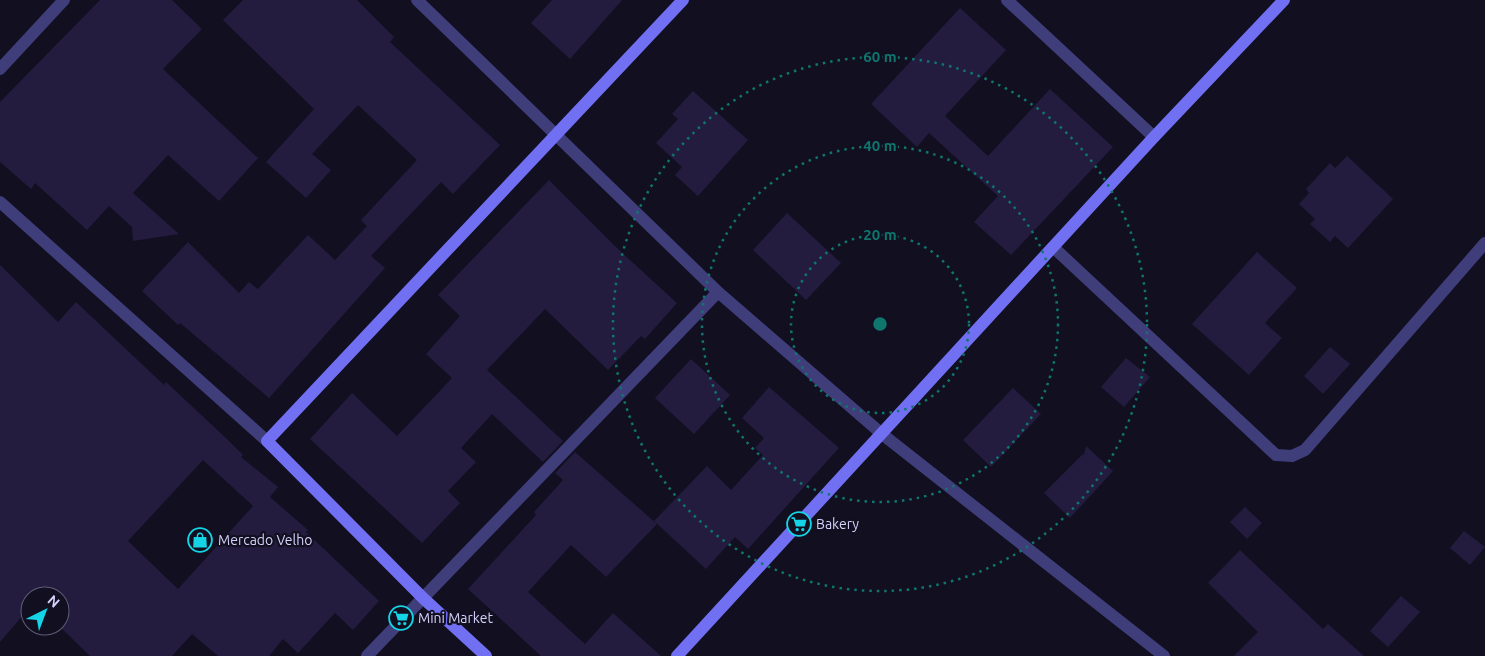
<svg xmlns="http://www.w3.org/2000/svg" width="1485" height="656" font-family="Ubuntu,sans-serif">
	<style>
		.building { fill: #231c3f; fill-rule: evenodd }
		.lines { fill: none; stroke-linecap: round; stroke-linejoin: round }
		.service { stroke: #3f3e7b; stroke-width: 12 }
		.minor { stroke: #3f3e7b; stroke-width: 12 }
		.secondary { stroke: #7170f3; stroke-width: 12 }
		.ring { fill: none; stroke: #0f766e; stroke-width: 2.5; stroke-dasharray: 2.5 5 }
		.labels { text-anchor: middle; stroke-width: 4.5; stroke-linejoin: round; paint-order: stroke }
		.poi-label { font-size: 14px; fill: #d5d1fb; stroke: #110f20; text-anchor: start }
		.centre { fill: #0f766e; stroke: #110f20; stroke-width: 2.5 }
		.ring-label { font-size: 15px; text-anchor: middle; font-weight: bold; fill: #0f766e; stroke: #110f20; stroke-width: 4.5; stroke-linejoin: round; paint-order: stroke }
	</style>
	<rect width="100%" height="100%" fill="#110f20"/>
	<g class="building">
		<polygon points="100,0 172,0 202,29 163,69 258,158 219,201 168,155 133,193 179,234 133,241 132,227 109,206 87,230 35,183 31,189 0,162 0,102"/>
		<polygon points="243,0 357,0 394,37 390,42 500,145 453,194 441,182 371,256 385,268 269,398 180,323 178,325 142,291 188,242 239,293 249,282 258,289 308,235 335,260 367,226 361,220 417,160 358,105 312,154 331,170 306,198 266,162 314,109 223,20"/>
		<polygon points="552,0 622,0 570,59 531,23"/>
		<polygon points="960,8 1006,50 945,116 988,156 1050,89 1113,147 1011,255 974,222 998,196 929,133 917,147 871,104"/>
		<polygon points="693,91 748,140 698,196 675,175 682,167 656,143 678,119 672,114"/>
		<polygon points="1347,156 1393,199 1348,248 1335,236 1330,242 1310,224 1315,219 1299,204 1309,193 1306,189 1330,163 1335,168"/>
		<polygon points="549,180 619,250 677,303 645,339 641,336 608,370 545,309 487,370 563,441 543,462 492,414 461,448 476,462 448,491 460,503 422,543 310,439 352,393 397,436 452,378 426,354 460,316 438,295"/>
		<polygon points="787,213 841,263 806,300 753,250"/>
		<polygon points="1257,252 1297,288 1265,323 1282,338 1249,375 1192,324"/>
		<path d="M 0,265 L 58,322 L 76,302 L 146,368 L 164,385 L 166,382 L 227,439 L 243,455 L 241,457 L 278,487 L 270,497 L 308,530 L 306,532 L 379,601 L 353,630 L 335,613 L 298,653 L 283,639 L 269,656 L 218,656 L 192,634 L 172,656 L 90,656 L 59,626 L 60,596 L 30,596 L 30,607 L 0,642 ZM 203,460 L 253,506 L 178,589 L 128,541 Z"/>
		<polygon points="1330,347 1350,364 1323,394 1304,376"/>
		<polygon points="1126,358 1150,377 1124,407 1101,387"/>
		<polygon points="691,359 730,395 694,434 655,398"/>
		<polygon points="769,387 839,448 748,549 735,537 706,569 654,521 707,466 731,490 763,455 755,448 764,438 742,418"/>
		<polygon points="1013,388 1041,414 991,467 963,440"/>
		<polygon points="1086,446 1113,471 1070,518 1044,493 1083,454 1084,455"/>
		<polygon points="575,452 657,524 606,577 571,545 528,592 585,644 613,613 661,656 541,656 468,589 536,515 534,512 563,480 555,473"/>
		<polygon points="1245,507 1262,523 1247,539 1230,522"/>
		<polygon points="1464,531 1485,547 1470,565 1450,548"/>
		<polygon points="1240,550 1323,629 1328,624 1364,656 1234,656 1258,632 1208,583"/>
		<polygon points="1401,596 1420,612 1388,647 1370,631"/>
	</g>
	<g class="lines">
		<polyline class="service" points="367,656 423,598"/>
		<g class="minor">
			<polyline points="417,0 718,292 882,434 1164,656"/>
			<polyline points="1007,0 1154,137"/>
			<polyline points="0,69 64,0"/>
			<polyline points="0,202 267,441"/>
			<polyline points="1053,247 1276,455 1292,456 1305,450 1485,243"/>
			<polyline points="423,598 718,292"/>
		</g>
		<g class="secondary">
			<polyline points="486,656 423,598 267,441 683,0"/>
			<polyline points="677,656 1154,137 1284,0"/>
		</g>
	</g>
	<g class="ring">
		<circle cx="880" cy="324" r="89"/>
		<circle cx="880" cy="324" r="178"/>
		<circle cx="880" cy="324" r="267"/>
	</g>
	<defs>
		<g id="supermarket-ring" transform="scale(1.25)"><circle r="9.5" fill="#110f20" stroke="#14d4e5" stroke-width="1.5"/><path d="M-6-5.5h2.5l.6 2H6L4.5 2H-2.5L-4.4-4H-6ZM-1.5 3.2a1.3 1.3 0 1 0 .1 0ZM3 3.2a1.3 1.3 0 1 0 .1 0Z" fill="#14d4e5"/></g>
		<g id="shop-ring" transform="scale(1.25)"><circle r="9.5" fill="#110f20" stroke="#14d4e5" stroke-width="1.5"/><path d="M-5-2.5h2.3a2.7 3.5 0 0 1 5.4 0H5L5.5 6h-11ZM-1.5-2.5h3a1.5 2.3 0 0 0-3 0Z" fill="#14d4e5"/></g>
	</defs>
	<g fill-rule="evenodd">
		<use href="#supermarket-ring" x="799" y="524"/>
		<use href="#shop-ring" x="200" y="540"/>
		<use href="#supermarket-ring" x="401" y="618"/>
	</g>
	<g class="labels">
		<g class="poi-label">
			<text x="816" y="529">Bakery</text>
			<text x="218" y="545">Mercado Velho</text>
			<text x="418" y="623">Mini Market</text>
		</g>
	</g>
	<circle cx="880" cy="324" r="8" class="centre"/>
	<g class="ring-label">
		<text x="880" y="62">60 m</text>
		<text x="880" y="151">40 m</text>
		<text x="880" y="240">20 m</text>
	</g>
	<g transform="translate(45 611) rotate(42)"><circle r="24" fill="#110f20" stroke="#5f5d78"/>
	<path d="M0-4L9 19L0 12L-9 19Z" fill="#14d4e5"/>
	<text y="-8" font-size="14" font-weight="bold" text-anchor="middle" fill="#d5d1fb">N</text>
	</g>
</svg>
